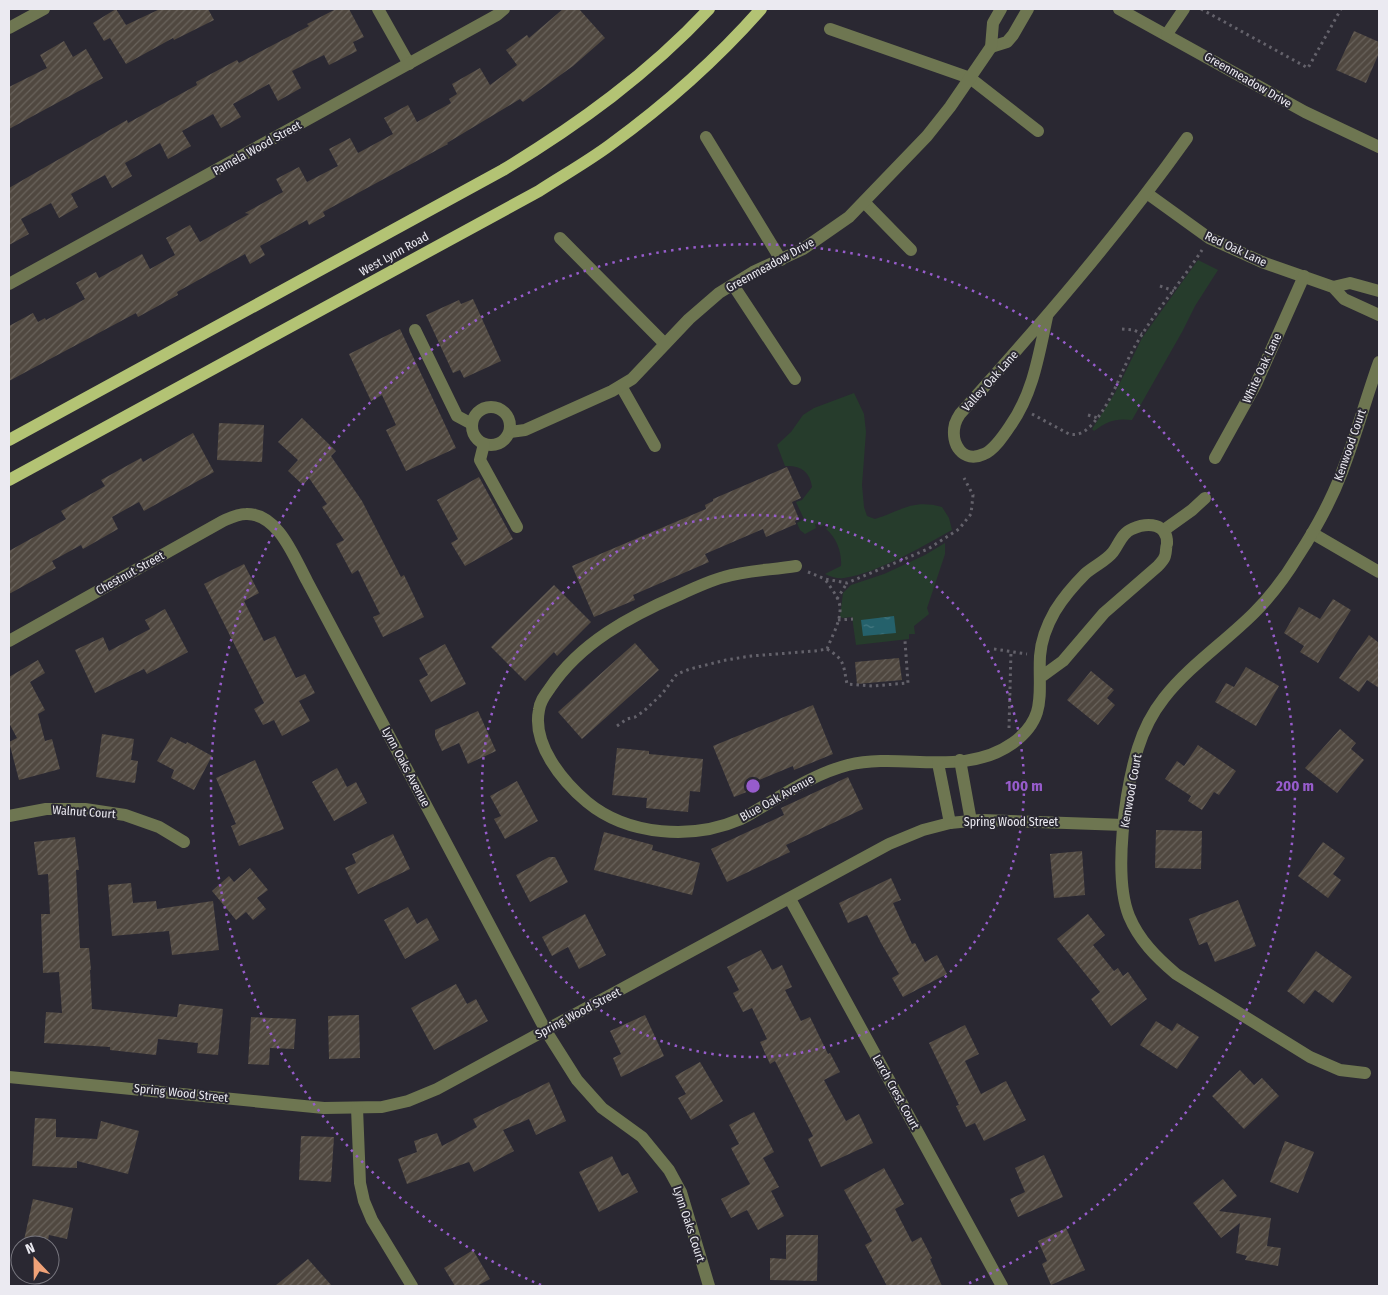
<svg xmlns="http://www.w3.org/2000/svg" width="1388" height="1295" font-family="'Fira Sans Condensed',sans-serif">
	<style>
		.green { fill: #263c2c }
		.water { fill: url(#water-ripples) }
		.building { fill: url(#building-hatch) }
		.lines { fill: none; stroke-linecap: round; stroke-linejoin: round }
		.path { stroke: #64626b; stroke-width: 3; stroke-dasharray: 2.5 4; stroke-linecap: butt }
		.minor { stroke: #6e7651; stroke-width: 12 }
		.major { stroke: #b3c374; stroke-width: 12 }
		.ring { fill: none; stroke: #975ccc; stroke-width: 2.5; stroke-dasharray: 2.5 5 }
		.labels { text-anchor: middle; stroke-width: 4; stroke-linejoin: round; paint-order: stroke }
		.street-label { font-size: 12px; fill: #ebeaf1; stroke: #2a2832 }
		.centre { fill: #975ccc; stroke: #2a2832; stroke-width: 2.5 }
		.ring-label { font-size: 15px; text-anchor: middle; font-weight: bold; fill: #975ccc; stroke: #2a2832; stroke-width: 4; stroke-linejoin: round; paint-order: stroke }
	</style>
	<defs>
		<pattern id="water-ripples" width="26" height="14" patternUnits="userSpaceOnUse" patternTransform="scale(1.25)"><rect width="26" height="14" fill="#25616b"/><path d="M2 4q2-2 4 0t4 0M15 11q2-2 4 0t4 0" fill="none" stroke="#457881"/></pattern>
		<pattern id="building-hatch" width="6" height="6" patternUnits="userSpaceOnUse" patternTransform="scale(1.25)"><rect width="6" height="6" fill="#504840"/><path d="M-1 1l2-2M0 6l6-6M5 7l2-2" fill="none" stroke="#69635c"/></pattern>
	</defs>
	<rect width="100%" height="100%" fill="#2a2832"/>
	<g class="green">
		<path d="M 1198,260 L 1218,270 L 1195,306 L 1182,332 L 1132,420 C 1115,418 1108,421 1094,431 L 1092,429 L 1115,393 L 1142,338 Z"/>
		<path d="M 854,393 L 864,414 L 866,432 L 862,485 L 864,507 L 867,516 L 875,519 C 901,511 912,499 942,507 L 949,518 L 952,530 C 923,546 878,573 844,578 C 838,579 831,577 825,574 L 841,566 C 842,553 837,538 826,529 L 829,526 L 827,523 L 820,527 L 819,523 L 815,524 L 816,528 L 805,534 L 800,530 L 797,523 L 804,519 L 796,502 L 802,500 L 812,487 C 810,471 800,465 785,466 L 777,445 L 791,432 L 803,415 L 814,408 Z"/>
		<polygon points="945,543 945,554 927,608 929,614 914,626 915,634 909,634 909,639 856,645 852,617 842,618 840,616 843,593 851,585 884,574 925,555"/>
	</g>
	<polygon class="water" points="894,616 896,633 863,636 861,620"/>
	<g class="building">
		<polygon points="116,9 126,25 160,9 208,9 214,20 174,40 173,38 126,64 110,38 104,41 93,23"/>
		<polygon points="336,9 349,9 364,37 353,42 357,51 329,65 324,55 292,71 301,88 278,101 269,84 233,104 241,117 221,128 213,114 182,131 191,146 168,159 160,143 125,163 132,176 112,188 105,175 71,194 78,207 59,218 51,203 21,219 29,234 9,245 9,188 127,120 128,123 197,85 196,82 237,60 239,63 309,26 307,24"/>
		<polygon points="563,9 579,9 605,38 573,66 523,102 520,99 447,143 448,144 323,212 325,216 309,225 307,220 260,246 265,255 250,264 245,254 177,292 178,295 138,317 136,313 9,381 9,326 33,313 38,322 45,318 46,320 85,299 76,283 96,272 99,278 142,254 150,269 175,255 166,238 190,225 200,242 249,214 245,213 283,192 276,179 299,167 307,182 338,166 329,149 350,138 358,153 393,134 384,118 408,105 417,122 451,103 449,99 457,94 452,84 480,68 490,85 517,65 506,50 527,35 529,38"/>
		<polygon points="1354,31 1379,42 1379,53 1366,83 1336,70"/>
		<polygon points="64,41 73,57 86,49 103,78 9,129 9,87 47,68 40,55"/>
		<polygon points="473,299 501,361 464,378 460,370 453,373 426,315 459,300 461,304"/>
		<polygon points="400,329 456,448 406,471 386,430 396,425 382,395 371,401 349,354"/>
		<polygon points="302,418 336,451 331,456 362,501 401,577 404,575 424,617 383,637 373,617 380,614 358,570 352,574 336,544 344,540 322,507 327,504 309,478 303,485 288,471 298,460 278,442"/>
		<polygon points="219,423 264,425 262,462 217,460"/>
		<polygon points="193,433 214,472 144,511 139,502 112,517 118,529 83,549 81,545 52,561 56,568 9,594 9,551 66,519 61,511 105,486 101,480 141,458 143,462"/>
		<polygon points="787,467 801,498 792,502 799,519 795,521 796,524 766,537 763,529 705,554 709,562 633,595 635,600 594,617 572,566 706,509 705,505 713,501 713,499"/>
		<polygon points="479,477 513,539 465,566 451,543 458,539 437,500"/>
		<polygon points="244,564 259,593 244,601 264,641 275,636 296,678 305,674 315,693 299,701 310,721 282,736 274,720 263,725 254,709 264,703 204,584"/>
		<polygon points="554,585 591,622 557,656 554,652 525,681 491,647"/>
		<polygon points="1333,599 1351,610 1318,663 1300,652 1304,646 1284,633 1299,607 1320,619"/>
		<polygon points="165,609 188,652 147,674 144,669 95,693 75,650 103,637 109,651 150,629 145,620"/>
		<polygon points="1369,635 1379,643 1379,688 1367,680 1359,692 1339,678"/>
		<polygon points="635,643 659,670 582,739 558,712"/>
		<polygon points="445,644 466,684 431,702 419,680 428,675 419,658"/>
		<polygon points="899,658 902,680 857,684 855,662"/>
		<polygon points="38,660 45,673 30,682 45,710 38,714 45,741 52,739 60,769 19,780 9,742 17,738 9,723 9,677"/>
		<polygon points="1246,667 1279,686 1256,726 1215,702 1226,683 1234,687"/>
		<polygon points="1091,671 1114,690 1107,698 1115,705 1098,725 1067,700"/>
		<polygon points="813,705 833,754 794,770 793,766 752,783 754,789 734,797 713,746"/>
		<polygon points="478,711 496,751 468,764 459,743 442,751 435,736 435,730"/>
		<polygon points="1340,729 1356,743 1351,749 1364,760 1337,793 1305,768"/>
		<polygon points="102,734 134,739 131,760 138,761 135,783 96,777"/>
		<polygon points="171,737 186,744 187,742 212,756 194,790 171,778 174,770 157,761"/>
		<polygon points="1198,745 1236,771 1219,795 1214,792 1202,810 1188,801 1191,796 1165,779 1177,761 1184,766"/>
		<polygon points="617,748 649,751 649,754 703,759 700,792 690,791 688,812 646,808 647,798 612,795"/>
		<polygon points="255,760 284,829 239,846 231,826 236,824 216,778"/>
		<polygon points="337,768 347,787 356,782 367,803 334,821 312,782"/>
		<polygon points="848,777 863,809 786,845 790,852 727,882 711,849 784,815 781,808"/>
		<polygon points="517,781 538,821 505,839 494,819 501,816 490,796"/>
		<polygon points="1156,830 1202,831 1201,869 1155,868"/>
		<polygon points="604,832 653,845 652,850 700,863 692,895 594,870"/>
		<polygon points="393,834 410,869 358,894 345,868 356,863 352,854"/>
		<polygon points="75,837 79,870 76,870 80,948 89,948 91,970 90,970 92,1009 177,1017 179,1004 223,1009 218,1055 197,1053 198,1043 158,1039 156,1055 110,1050 110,1047 44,1043 46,1012 62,1013 59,972 43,973 41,914 50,914 48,874 38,875 34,842"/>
		<polygon points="1323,842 1345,858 1333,874 1341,880 1328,898 1298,876"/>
		<polygon points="1082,851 1085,895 1054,898 1050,854"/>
		<polygon points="549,857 555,857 568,882 530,902 516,875"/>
		<polygon points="250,868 268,890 257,898 266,909 253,920 246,912 236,920 212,891 229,876 234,882"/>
		<polygon points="891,878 901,900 893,903 912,944 915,943 925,962 937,955 947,974 903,997 892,978 899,974 881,943 867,915 848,923 839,903"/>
		<polygon points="131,883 133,903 156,901 157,909 213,901 219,950 172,955 169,931 112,936 108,885"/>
		<polygon points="1238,900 1256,946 1215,962 1207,942 1199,945 1189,919"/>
		<polygon points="408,907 417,924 427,918 439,940 405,959 384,920"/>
		<polygon points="585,914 606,955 579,969 568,947 552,956 542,937"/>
		<polygon points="1088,914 1105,935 1093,945 1114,971 1118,968 1123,976 1128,972 1147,999 1111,1026 1091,999 1100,992 1057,939"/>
		<polygon points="761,950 772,970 782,965 792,987 785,990 801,1021 810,1017 828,1054 830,1053 840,1072 824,1080 846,1121 859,1114 873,1143 821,1167 808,1139 813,1136 775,1061 770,1064 760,1042 767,1039 752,1008 743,1012 733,993 739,990 727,967"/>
		<polygon points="1316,951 1352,977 1333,1003 1315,990 1304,1004 1287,991"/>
		<polygon points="456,984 467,1004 476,999 488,1021 434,1050 411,1008"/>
		<polygon points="359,1015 360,1058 329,1059 328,1016"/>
		<polygon points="645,1015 664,1056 621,1077 613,1058 621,1054 610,1031"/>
		<polygon points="251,1017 296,1019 294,1049 270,1048 269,1065 248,1064"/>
		<polygon points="1156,1021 1172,1031 1177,1023 1199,1037 1177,1069 1140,1045"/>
		<polygon points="965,1025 979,1054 965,1061 981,1094 1006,1081 1026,1120 984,1141 975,1123 966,1127 956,1106 959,1105 929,1043"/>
		<polygon points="700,1062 723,1101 691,1120 678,1098 686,1094 675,1076"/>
		<polygon points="1240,1070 1254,1085 1262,1078 1279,1096 1244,1129 1212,1096"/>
		<polygon points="549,1082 566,1121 536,1135 529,1119 503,1130 514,1151 474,1172 469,1162 407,1184 398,1159 417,1152 414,1141 437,1133 442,1146 477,1127 473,1119"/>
		<polygon points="754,1112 774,1152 763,1158 779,1187 771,1191 784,1216 758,1230 747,1210 731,1218 721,1199 750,1184 731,1148 739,1144 729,1125"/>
		<polygon points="35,1118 56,1119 56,1137 97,1139 101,1121 139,1131 128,1174 77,1161 77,1168 32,1166"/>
		<polygon points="301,1136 334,1137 331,1182 299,1180"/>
		<polygon points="1285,1141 1314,1152 1298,1193 1270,1182"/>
		<polygon points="1044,1155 1063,1197 1018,1217 1010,1199 1025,1192 1015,1168"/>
		<polygon points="612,1156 622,1176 628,1173 638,1192 599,1212 579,1172"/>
		<polygon points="884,1168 904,1204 895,1209 912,1242 921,1237 932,1258 930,1259 942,1286 887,1286 865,1245 872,1241 844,1190"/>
		<polygon points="1223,1179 1237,1196 1219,1211 1271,1218 1267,1246 1281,1248 1278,1266 1245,1260 1247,1256 1236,1253 1240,1223 1221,1238 1193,1203"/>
		<polygon points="33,1199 73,1208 67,1239 49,1235 47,1245 24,1240"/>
		<polygon points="1066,1228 1085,1270 1051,1285 1042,1264 1047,1261 1038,1241"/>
		<polygon points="786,1235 818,1235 817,1281 770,1280 770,1258 786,1259"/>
		<polygon points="473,1250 490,1279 477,1286 455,1286 444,1268"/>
		<polygon points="308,1259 332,1286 275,1286"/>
	</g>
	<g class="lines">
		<g class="path">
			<polyline points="1201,9 1308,68 1341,9"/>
			<polyline points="1160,286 1174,291"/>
			<polyline points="1122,329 1134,330 1142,334"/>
			<path d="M 1032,414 L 1069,434 C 1083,437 1091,426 1099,416 C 1116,393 1123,365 1138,341 C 1157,309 1182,281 1202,250"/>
			<polyline points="1088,415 1098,418"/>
			<polyline points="808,572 825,579 847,583 928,549 959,529 971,514 973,495 964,478"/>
			<polyline points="837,599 847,583"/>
			<polyline points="838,620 853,619"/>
			<path d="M 827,649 C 845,660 843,664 847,684 L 872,686 L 908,683 L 905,641"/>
			<polyline points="994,649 1027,654"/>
			<path d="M 617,726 L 627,719 L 635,717 L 644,711 L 662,694 L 677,674 L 690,669 L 726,660 L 751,656 L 815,651 L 827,649 C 832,636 841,621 840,607 C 839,597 830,587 825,579"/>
			<polyline points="1009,728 1011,651"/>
		</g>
		<g class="minor">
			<polyline points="378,9 409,64"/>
			<polyline points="1119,9 1305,112 1379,147"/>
			<polyline points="9,28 44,9"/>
			<polyline points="830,29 970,78 1038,131"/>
			<polyline points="1167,34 1184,9"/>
			<polyline points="991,47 1007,42 1013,35 1028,9"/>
			<polyline points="706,137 781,260"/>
			<polyline points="1148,194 1209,238 1262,262 1333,287 1344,299 1379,315"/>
			<polyline points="864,202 911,250"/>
			<polyline points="560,238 665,344"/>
			<polyline points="9,284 497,15 504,9"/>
			<polyline points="733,285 795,379"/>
			<polyline points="1333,287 1350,283 1379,291"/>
			<path d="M 1047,317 C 1039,354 1033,394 1010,426 C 1004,435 994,450 984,454 C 963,464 950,444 955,424 C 956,421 958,417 960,414 C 1040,325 1118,235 1187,138"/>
			<polyline points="415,330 457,416 472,424"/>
			<polyline points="621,386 655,446"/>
			<circle cx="491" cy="426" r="19"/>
			<polyline points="510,432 525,430 612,391 632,379 689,319 719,293 753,272 803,249 849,217 927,136 950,107 991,47 993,23 1001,9"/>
			<polyline points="484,444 480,460 517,527"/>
			<polyline points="1215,458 1256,384 1304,276"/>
			<polyline points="1164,530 1192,510 1205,498"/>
			<polyline points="1312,533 1379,572"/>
			<path d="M 796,566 C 773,570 746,570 724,577 C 709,581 694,588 679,595 C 630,616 580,643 550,688 C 545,695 540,701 539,710 C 532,744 562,781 587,802 C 628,836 693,840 741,819 C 748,816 755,811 762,807 C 789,791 817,773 848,765 C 902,752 964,778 1013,743 C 1048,717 1038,693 1040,656 C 1041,641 1047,625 1055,611 C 1063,598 1074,585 1085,574 C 1094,566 1106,561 1113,552 C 1119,544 1122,533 1132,529 C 1148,522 1168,523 1167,544 C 1166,545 1166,555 1165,556 C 1164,560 1161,562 1158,566 L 1104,613 L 1063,661 L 1041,677"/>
			<path d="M 9,641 L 223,521 C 230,518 238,514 246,514 C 278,513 294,557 307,581 L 546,1031 L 577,1080 L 602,1108 L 642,1137 L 669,1170 L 681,1192 L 709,1286"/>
			<polyline points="960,760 971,821"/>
			<polyline points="938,763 950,823"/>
			<polyline points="9,816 46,809 85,809 125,815 159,827 184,842"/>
			<polyline points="790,899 1002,1286"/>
			<path d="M 1365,1073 L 1340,1070 L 1310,1057 L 1176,974 C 1156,957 1139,940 1129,916 C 1113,876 1125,790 1138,748 C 1143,732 1153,712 1164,698 C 1189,666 1225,642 1254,613 C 1271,596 1286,576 1298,556 C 1315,530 1331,501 1342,472 C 1356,436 1366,398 1379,362"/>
			<polyline points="9,1077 324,1108 382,1107 408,1101 437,1089 889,844 923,830 950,823 981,820 1124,825"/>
			<polyline points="357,1108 360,1183 364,1201 372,1220 412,1286"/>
		</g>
		<g class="major">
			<path d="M 9,440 L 503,170 C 579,124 648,74 709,9"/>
			<path d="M 9,480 L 539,191 C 562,176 587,162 610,145 C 665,105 716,60 761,9"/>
		</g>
	</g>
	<g class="ring">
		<circle cx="753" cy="786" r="271"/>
		<path d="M541 1285A542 542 0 1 1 965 1285"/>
	</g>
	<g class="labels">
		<g class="street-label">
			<text transform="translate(1248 80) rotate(30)" y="4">Greenmeadow Drive</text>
			<text transform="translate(257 148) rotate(-29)" y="4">Pamela Wood Street</text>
			<text transform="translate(1236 249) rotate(25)" y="4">Red Oak Lane</text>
			<text transform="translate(394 254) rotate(-29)" y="4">West Lynn Road</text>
			<text transform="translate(770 265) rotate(-29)" y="4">Greenmeadow Drive</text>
			<text transform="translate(1262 368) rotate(-65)" y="4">White Oak Lane</text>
			<text transform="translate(990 381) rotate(-48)" y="4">Valley Oak Lane</text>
			<text transform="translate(1350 445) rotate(-71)" y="4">Kenwood Court</text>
			<text transform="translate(130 573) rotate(-29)" y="4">Chestnut Street</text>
			<text transform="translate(406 767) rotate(62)" y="4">Lynn Oaks Avenue</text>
			<text transform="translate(1131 791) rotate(-80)" y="4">Kenwood Court</text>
			<text transform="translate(777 798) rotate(-29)" y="4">Blue Oak Avenue</text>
			<text transform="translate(84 812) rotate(4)" y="4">Walnut Court</text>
			<text x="1011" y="826">Spring Wood Street</text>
			<text transform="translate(578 1013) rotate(-28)" y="4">Spring Wood Street</text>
			<text transform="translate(896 1092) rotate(61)" y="4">Larch Crest Court</text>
			<text transform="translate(181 1093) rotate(6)" y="4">Spring Wood Street</text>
			<text transform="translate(689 1224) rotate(72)" y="4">Lynn Oaks Court</text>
		</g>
	</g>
	<circle cx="753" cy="786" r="8" class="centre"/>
	<g class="ring-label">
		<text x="1024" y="791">100 m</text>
		<text x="1295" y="791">200 m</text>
	</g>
	<rect width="1388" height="1295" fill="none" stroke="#ebeaf1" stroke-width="20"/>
	<g transform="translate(35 1260) rotate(338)"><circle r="24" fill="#2a2832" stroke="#77767e"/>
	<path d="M0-4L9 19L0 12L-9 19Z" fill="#f0a278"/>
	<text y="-8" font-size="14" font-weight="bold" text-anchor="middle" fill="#ebeaf1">N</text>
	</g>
</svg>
